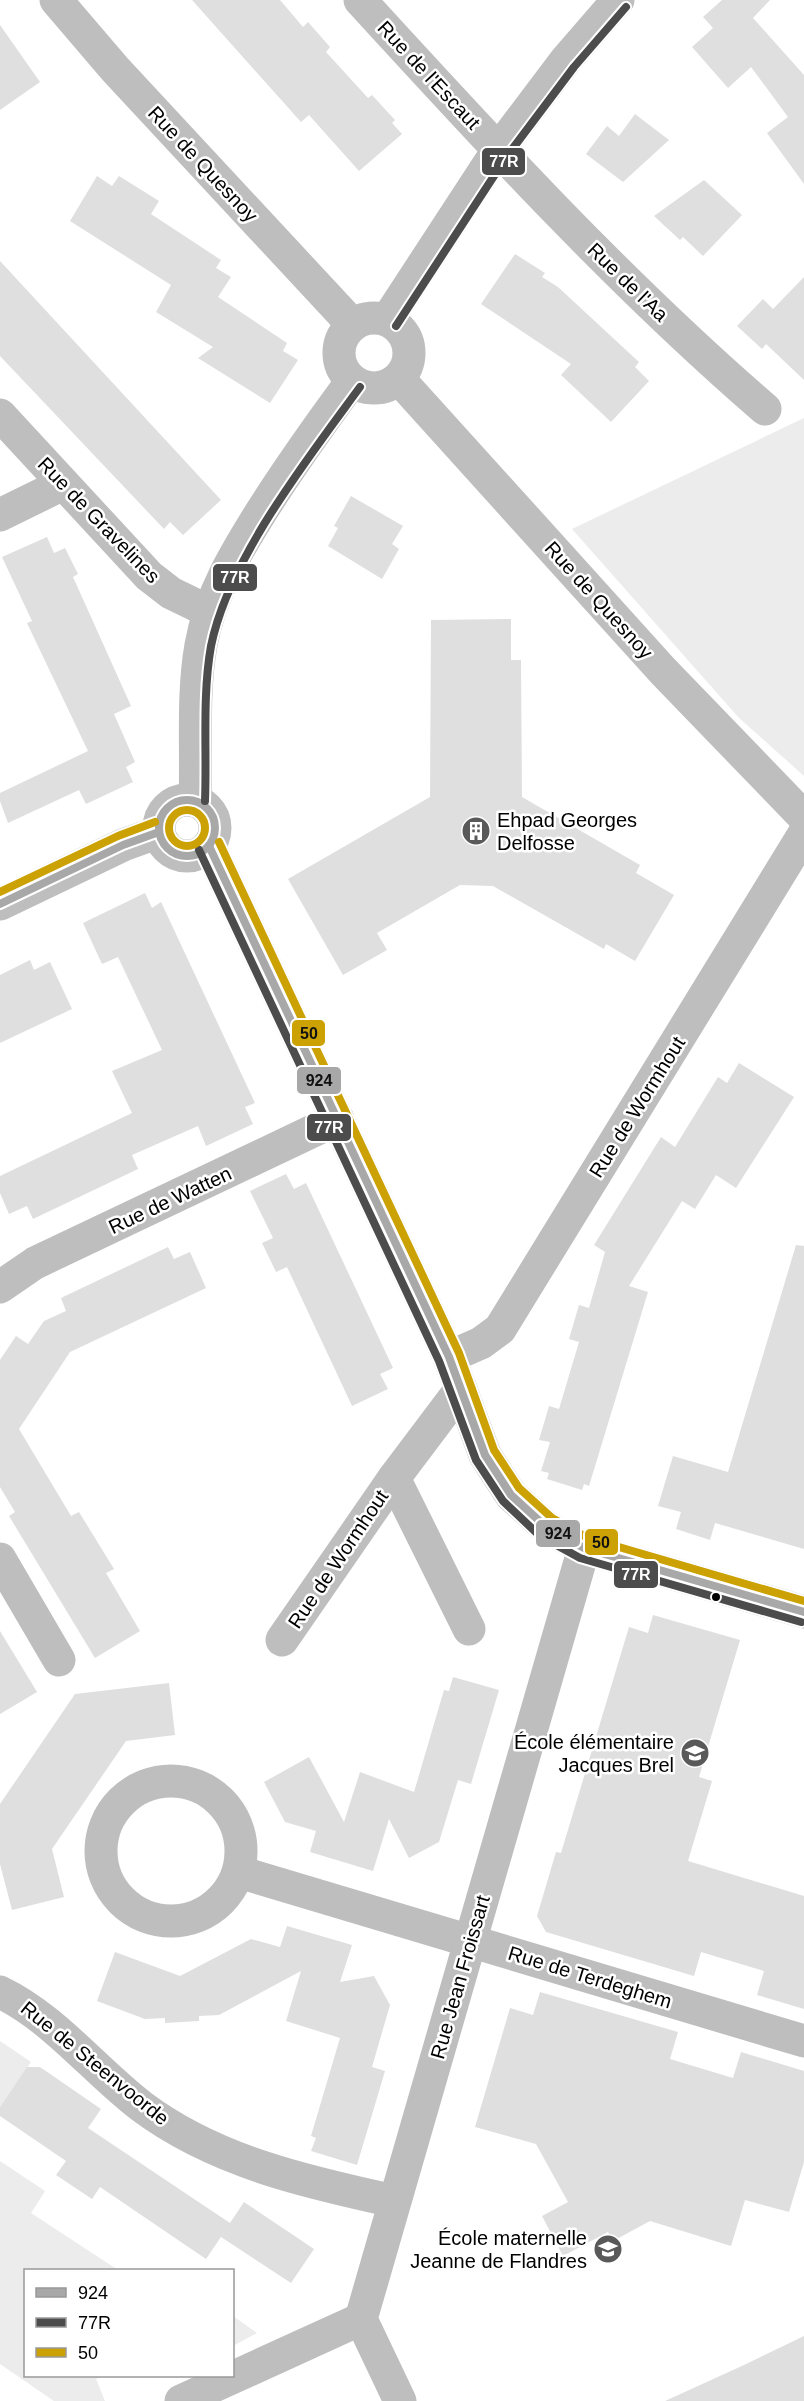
<svg xmlns="http://www.w3.org/2000/svg" width="804" height="2401" font-family="Helvetica,sans-serif">
	<style>
		.green { fill: #ececec }
		.building { fill: #dfdfdf }
		.lines { fill: none; stroke-linecap: round; stroke-linejoin: round }
		.street { stroke: #bebebe; stroke-width: 33 }
		.bus-1-casing { stroke: #fff; stroke-width: 12 }
		.bus-2-casing { stroke: #fff; stroke-width: 12 }
		.bus-3-casing { stroke: #fff; stroke-width: 12 }
		.bus-1 { stroke: #a8a8a8; stroke-width: 8 }
		.bus-2 { stroke: #4c4c4c; stroke-width: 8 }
		.bus-3 { stroke: #cca103; stroke-width: 8 }
		.bus-dot { fill: #000; stroke: #fff; stroke-width: 2 }
		.labels { text-anchor: middle; stroke-width: 5; stroke-linejoin: round; paint-order: stroke }
		.street-label { font-size: 20px; fill: #000; stroke: #fff }
		.poi-label { font-size: 20px; fill: #000; stroke: #fff; text-anchor: end }
		.line-badge { stroke: #fff; stroke-width: 2 }
		.badge-label { font-size: 16px; text-anchor: middle; font-weight: bold; fill: #fff }
		.pale-badge-label { font-size: 16px; text-anchor: middle; font-weight: bold; fill: #111 }
	</style>
	<rect width="100%" height="100%" fill="#fff"/>
	<g class="green">
		<polygon points="804,418 804,776 739,718 572,529"/>
		<polygon points="0,2041 31,2062 0,2107"/>
		<polygon points="0,2161 45,2191 31,2213 118,2270 26,2270 26,2376 103,2376 96,2379 105,2401 54,2401 0,2364"/>
		<polygon points="233,2316 257,2333 233,2346"/>
	</g>
	<g class="building">
		<polygon points="192,0 280,0 303,27 308,22 330,47 326,52 368,98 372,95 395,120 392,123 402,134 359,171 309,115 301,122"/>
		<polygon points="722,0 770,0 753,18 804,75 804,184 767,133 788,117 751,67 728,88 692,47 713,28 703,17"/>
		<polygon points="0,25 40,82 0,110"/>
		<polygon points="635,114 669,140 623,182 586,154 607,126 619,136"/>
		<polygon points="97,176 112,186 119,176 159,201 151,214 221,260 216,268 231,277 218,297 287,343 283,351 298,360 270,403 198,358 213,347 156,312 171,285 70,221"/>
		<polygon points="704,180 742,215 703,256 683,237 680,240 654,216"/>
		<polygon points="515,254 545,273 542,277 558,287 639,362 635,367 649,381 611,422 561,375 571,364 481,304"/>
		<polygon points="0,261 221,500 183,535 170,522 164,529 0,356"/>
		<polygon points="804,277 804,380 766,344 762,349 737,326 763,299 773,309"/>
		<polygon points="351,496 403,526 392,544 399,549 382,579 328,546 338,528 334,526"/>
		<polygon points="47,537 54,553 65,548 78,574 73,577 131,706 114,714 135,762 126,767 133,782 86,804 79,790 8,823 0,801 0,793 88,751 27,623 32,621 2,557"/>
		<polygon points="511,619 511,660 521,660 522,797 640,865 636,873 674,895 635,961 606,944 604,949 493,886 460,885 377,933 387,950 343,975 288,879 430,797 431,620"/>
		<polygon points="145,893 152,908 161,902 255,1103 245,1107 253,1124 206,1146 198,1126 132,1155 138,1169 33,1219 27,1206 9,1214 0,1193 0,1176 132,1113 112,1071 162,1050 118,957 102,964 83,923"/>
		<polygon points="30,960 34,970 50,962 72,1009 0,1043 0,975"/>
		<polygon points="739,1063 794,1097 736,1188 716,1175 695,1209 682,1201 629,1286 648,1292 589,1486 584,1484 582,1490 547,1479 549,1473 541,1471 550,1442 539,1440 549,1406 559,1409 579,1342 569,1339 579,1305 589,1308 605,1252 594,1245 661,1137 675,1147 718,1077 727,1083"/>
		<polygon points="286,1174 294,1189 306,1183 393,1368 380,1374 388,1389 352,1406 287,1267 276,1272 262,1243 273,1238 250,1191"/>
		<polygon points="796,1245 804,1246 804,1549 715,1523 710,1540 676,1529 681,1512 658,1506 673,1456 728,1472"/>
		<polygon points="168,1247 174,1259 190,1252 206,1288 70,1352 19,1429 71,1516 79,1512 114,1569 106,1573 140,1631 95,1658 9,1516 15,1512 0,1487 0,1360 16,1336 28,1344 44,1321 66,1311 61,1298"/>
		<polygon points="653,1615 740,1640 699,1777 712,1781 688,1861 804,1896 804,2009 757,1995 764,1971 701,1952 694,1976 546,1932 537,1916 556,1852 561,1853 629,1627 648,1633"/>
		<polygon points="0,1631 37,1692 0,1714"/>
		<polygon points="453,1677 499,1690 471,1784 458,1780 439,1842 409,1858 389,1819 373,1871 310,1852 316,1831 285,1822 264,1782 309,1757 344,1822 360,1772 414,1792 444,1690 449,1691"/>
		<polygon points="169,1683 175,1735 126,1741 52,1849 64,1897 12,1910 0,1864 0,1804 75,1694"/>
		<polygon points="287,1926 352,1945 340,1982 374,1976 390,2005 372,2067 385,2071 357,2165 311,2151 316,2138 311,2136 340,2038 286,2021 301,1971 219,2015 199,2016 199,2021 165,2023 165,2018 145,2019 97,2001 115,1952 180,1976 251,1939 280,1947"/>
		<polygon points="540,1992 678,2032 670,2059 733,2078 741,2052 804,2071 804,2162 789,2212 745,2200 731,2246 650,2221 613,2241 608,2232 563,2256 542,2216 568,2202 536,2144 475,2127 510,2008 533,2015"/>
		<polygon points="27,2067 40,2067 101,2109 88,2128 230,2223 244,2202 314,2249 291,2283 221,2237 227,2228 206,2259 100,2187 92,2199 56,2175 66,2161 0,2116 0,2107"/>
		<polygon points="804,2336 804,2401 665,2401 744,2365"/>
	</g>
	<g class="lines">
		<g class="street">
			<polyline points="56,0 115,69 353,325"/>
			<path d="M 360,0 C 489,141 619,283 765,409"/>
			<circle cx="374" cy="353" r="35"/>
			<polyline points="387,320 498,150 566,60 618,0"/>
			<polyline points="399,379 663,671 804,817"/>
			<polyline points="0,415 149,576 171,593 208,611"/>
			<polyline points="0,515 63,484"/>
			<circle cx="187" cy="828" r="28"/>
			<path d="M 195,801 C 197,749 192,696 201,645 C 210,594 236,552 263,509 C 291,465 321,423 352,381"/>
			<polyline points="209,846 449,1357 485,1455 511,1495 546,1527 584,1548 804,1612"/>
			<polyline points="0,904 123,845 159,832"/>
			<polyline points="0,1287 35,1263 338,1119"/>
			<polyline points="449,1357 481,1343 500,1329 804,834"/>
			<polyline points="394,1478 469,1629"/>
			<polyline points="0,1559 59,1660"/>
			<polyline points="282,1640 394,1478 461,1389"/>
			<circle cx="171" cy="1851" r="70"/>
			<polyline points="239,1872 804,2041"/>
			<path d="M 0,1992 C 54,2018 93,2069 141,2106 C 214,2161 306,2182 394,2201"/>
			<polyline points="181,2401 361,2319"/>
			<polyline points="400,2401 361,2319 584,1548"/>
		</g>
		<g class="bus-1-casing">
			<g id="bus-1">
				<circle cx="187" cy="828" r="28"/>
				<polyline points="209,846 449,1357 485,1455 511,1495 546,1527 584,1548 804,1612"/>
				<polyline points="0,904 123,845 159,832"/>
			</g>
		</g>
		<g class="bus-2-casing">
			<g id="bus-2">
				<polyline points="396,326 507,156 574,67 626,7"/>
				<path d="M 205,801 C 207,750 202,697 211,646 C 228,560 308,458 360,387"/>
				<polyline points="199,850 439,1361 476,1460 503,1501 540,1536 580,1558 801,1622"/>
			</g>
		</g>
		<g class="bus-3-casing">
			<g id="bus-3">
				<circle cx="187" cy="828" r="18"/>
				<polyline points="219,842 459,1353 494,1450 519,1488 552,1518 588,1538 804,1601"/>
				<polyline points="0,892 118,836 155,822"/>
			</g>
		</g>
		<use href="#bus-1" class="bus-1"/>
		<use href="#bus-2" class="bus-2"/>
		<use href="#bus-3" class="bus-3"/>
	</g>
	<defs>
		<g id="building-disc" transform="scale(1.5)"><circle r="9.5" fill="#595959" stroke="#fff"/><path d="M-4-6H4V6H1V3H-1V6H-4ZM-2.5-4.3h1.7v1.8h-1.7ZM.8-4.3h1.7v1.8H.8ZM-2.5-1h1.7V.8h-1.7ZM.8-1h1.7V.8H.8Z" fill="#fff"/></g>
		<g id="school-disc" transform="scale(1.5)"><circle r="9.5" fill="#595959" stroke="#fff"/><path d="M0-5L7-2L0 1L-7-2ZM-4 1L0 2.5L4 1V4Q0 6-4 4Z" fill="#fff"/></g>
	</defs>
	<g fill-rule="evenodd">
		<use href="#building-disc" x="476" y="831"/>
		<use href="#school-disc" x="695" y="1753"/>
		<use href="#school-disc" x="608" y="2249"/>
	</g>
	<circle class="bus-dot" cx="716" cy="1597" r="5"/>
	<g class="labels">
		<g class="street-label">
			<text transform="translate(429 75) rotate(47)" y="7">Rue de l'Escaut</text>
			<text transform="translate(203 164) rotate(47)" y="7">Rue de Quesnoy</text>
			<text transform="translate(628 282) rotate(44)" y="7">Rue de l'Aa</text>
			<text transform="translate(99 520) rotate(46)" y="7">Rue de Gravelines</text>
			<text transform="translate(599 600) rotate(48)" y="7">Rue de Quesnoy</text>
			<text transform="translate(637 1107) rotate(-58)" y="7">Rue de Wormhout</text>
			<text transform="translate(170 1200) rotate(-25)" y="7">Rue de Watten</text>
			<text transform="translate(338 1559) rotate(-56)" y="7">Rue de Wormhout</text>
			<text transform="translate(460 1977) rotate(-74)" y="7">Rue Jean Froissart</text>
			<text transform="translate(590 1977) rotate(17)" y="7">Rue de Terdeghem</text>
			<text transform="translate(95 2063) rotate(39)" y="7">Rue de Steenvoorde</text>
		</g>
		<g class="poi-label">
			<text x="497" y="827" text-anchor="start">Ehpad Georges<tspan x="497" dy="23">Delfosse</tspan></text>
			<text x="674" y="1749">École élémentaire<tspan x="674" dy="23">Jacques Brel</tspan></text>
			<text x="587" y="2245">École maternelle<tspan x="587" dy="23">Jeanne de Flandres</tspan></text>
		</g>
	</g>
	<g class="line-badge">
		<rect x="481" y="147" width="45" height="29" rx="6" fill="#4c4c4c"/>
		<rect x="212" y="563" width="46" height="29" rx="6" fill="#4c4c4c"/>
		<rect x="291" y="1019" width="35" height="28" rx="6" fill="#cca103"/>
		<rect x="296" y="1066" width="46" height="29" rx="6" fill="#a8a8a8"/>
		<rect x="306" y="1113" width="46" height="29" rx="6" fill="#4c4c4c"/>
		<rect x="535" y="1519" width="46" height="29" rx="6" fill="#a8a8a8"/>
		<rect x="584" y="1528" width="35" height="28" rx="6" fill="#cca103"/>
		<rect x="613" y="1560" width="46" height="29" rx="6" fill="#4c4c4c"/>
	</g>
	<g class="badge-label">
		<text x="504" y="167">77R</text>
		<text x="235" y="583">77R</text>
		<text x="329" y="1133">77R</text>
		<text x="636" y="1580">77R</text>
	</g>
	<g class="pale-badge-label">
		<text x="309" y="1039">50</text>
		<text x="319" y="1086">924</text>
		<text x="558" y="1539">924</text>
		<text x="601" y="1548">50</text>
	</g>
	<rect x="24" y="2269" width="210" height="108" fill="#ffffff" stroke="#999999" stroke-width="1.5"/>
	<rect x="36" y="2288" width="30" height="9" fill="#a8a8a8" stroke="#999999" stroke-width="1.5"/>
	<text x="78" y="2299" font-size="18" fill="#000000">924</text>
	<rect x="36" y="2318" width="30" height="9" fill="#4c4c4c" stroke="#999999" stroke-width="1.5"/>
	<text x="78" y="2329" font-size="18" fill="#000000">77R</text>
	<rect x="36" y="2348" width="30" height="9" fill="#cca103" stroke="#999999" stroke-width="1.5"/>
	<text x="78" y="2359" font-size="18" fill="#000000">50</text>
</svg>
